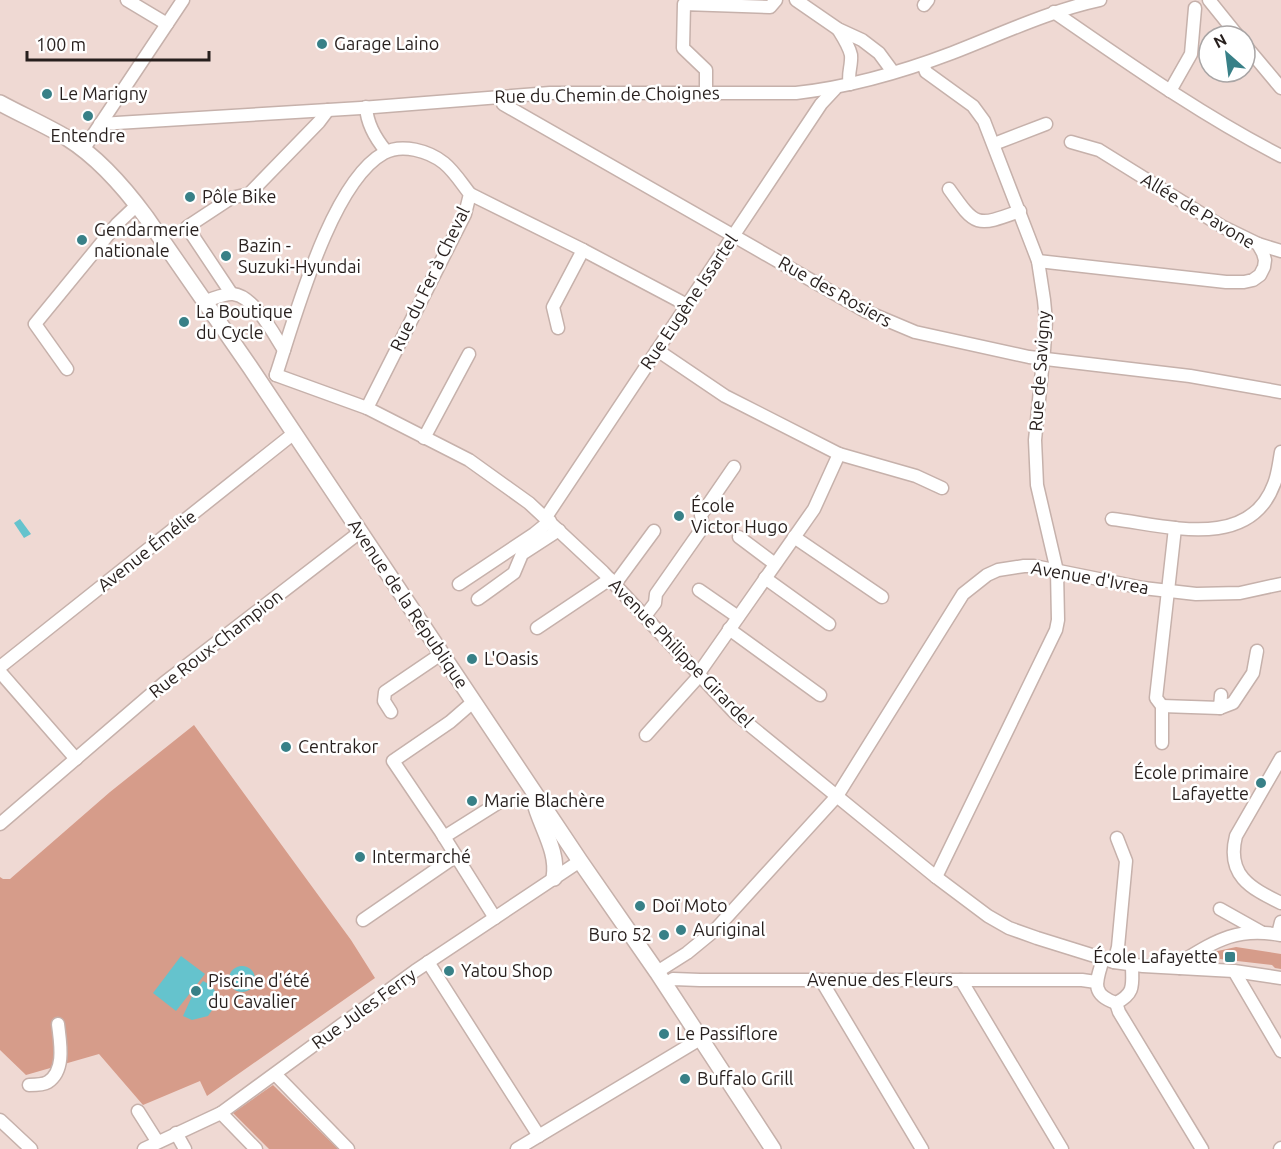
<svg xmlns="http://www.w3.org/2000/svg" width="1281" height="1149" font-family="Ubuntu,sans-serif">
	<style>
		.green { fill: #d69c8a }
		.water { fill: #65c3cd }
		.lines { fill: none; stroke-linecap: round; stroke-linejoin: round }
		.minor-casing { stroke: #c6b1ab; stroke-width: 15 }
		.major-casing { stroke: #c6b1ab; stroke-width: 18 }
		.minor { stroke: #fff; stroke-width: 12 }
		.major { stroke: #fff; stroke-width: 15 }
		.poi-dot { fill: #388087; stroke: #fff; stroke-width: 2 }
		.labels { text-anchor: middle; stroke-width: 5; stroke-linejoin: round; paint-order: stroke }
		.poi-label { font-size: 18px; fill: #271f1d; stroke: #fff; text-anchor: start }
		.street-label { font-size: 18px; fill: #271f1d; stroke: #fff }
	</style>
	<rect width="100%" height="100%" fill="#efd9d3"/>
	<g class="green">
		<polygon points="194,725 351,940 375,978 207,1096 200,1081 143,1105 99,1054 26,1075 0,1050 0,877 3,879 10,879 110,792"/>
		<polygon points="1236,947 1281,954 1281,969 1275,968 1272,965 1220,959 1213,962 1199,962 1200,959 1213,952"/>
		<polygon points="273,1085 338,1149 269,1149 233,1113"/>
	</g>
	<g class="water">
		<polygon points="20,519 31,534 24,538 14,523"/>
		<polygon points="181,956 205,974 176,1011 153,993"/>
		<circle cx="242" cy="979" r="13"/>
		<path d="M 203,981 C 214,986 217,991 217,1003 L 208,1016 L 192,1020 L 183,1016 L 193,994 Z"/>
	</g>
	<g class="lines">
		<g class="minor-casing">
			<g id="minor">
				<polyline points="127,0 167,24"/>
				<polyline points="796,0 838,29 862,40 879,53 893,72"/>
				<polyline points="1209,0 1238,36"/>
				<polyline points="924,5 928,0"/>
				<path d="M 1054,12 C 1128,63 1201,115 1281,156"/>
				<path d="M 838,29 C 843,37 849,46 851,55 C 852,66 847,74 850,84"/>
				<polyline points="1245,45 1281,88"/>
				<polyline points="923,64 926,72 973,106 984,121 1038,261 1044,300 1046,321 1044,350 1035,440 1037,485 1057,571 1058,620 1056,630 936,877"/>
				<polyline points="1170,91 1191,54 1195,8"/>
				<polyline points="706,92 706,70 683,48 684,4 770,7 776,0"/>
				<polyline points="502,96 503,104 865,311 915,332 1029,357 1190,376 1281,392"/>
				<path d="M 366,107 C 367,123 376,139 386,151"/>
				<path d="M 100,124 L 361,108 L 550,93 L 796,93 C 850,87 902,72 952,53 C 1001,34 1049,11 1100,0"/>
				<polyline points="994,144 1046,124"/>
				<polyline points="83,150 183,0"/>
				<path d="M 949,189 C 976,227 976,227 1020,211"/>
				<polyline points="470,194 583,250 687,305"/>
				<polyline points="1258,244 1281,251"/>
				<polyline points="1038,261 1226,282 1244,282 1253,280 1260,275 1264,267 1265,260 1263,253 1258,244 1223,227 1099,150 1071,142"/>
				<polyline points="231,293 187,227 231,198 249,194 319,122 328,110"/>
				<path d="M 205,301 C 213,299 225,293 233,294 C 254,296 273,333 284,350"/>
				<polyline points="558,328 553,307 583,250"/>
				<polyline points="657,350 725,396 839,454"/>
				<polyline points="67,369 35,324 117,224 137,205"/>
				<polyline points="276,375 367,408 469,460 529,503 603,572 736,714 936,877 988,916 1009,928 1037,938 1114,962 1143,966 1234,971 1281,978"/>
				<path d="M 276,375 C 295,318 331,182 384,153 C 402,143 429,151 444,163 C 454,171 462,184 470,194 L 465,214 L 367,408"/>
				<polyline points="424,438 469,354"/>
				<polyline points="546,517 821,104 835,89"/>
				<path d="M 1112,519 C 1165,525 1249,552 1274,484 C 1278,474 1279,463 1281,452"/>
				<polyline points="739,537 775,564"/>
				<polyline points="794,537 882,597"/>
				<polyline points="765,578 829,624"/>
				<polyline points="459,584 534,534 550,521"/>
				<polyline points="615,584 654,531"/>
				<polyline points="699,590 738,617"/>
				<polyline points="478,599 514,573 522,554 559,530"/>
				<polyline points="645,616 655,603 656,594 703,527 701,515 734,467"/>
				<polyline points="537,628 610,579"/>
				<polyline points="729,629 820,695"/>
				<polyline points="0,667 293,434"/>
				<polyline points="0,672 76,759"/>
				<polyline points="699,673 814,509 839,454 916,476 942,488"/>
				<polyline points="473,702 450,722 393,761 441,832 495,918"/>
				<polyline points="1162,706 1220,708 1221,695"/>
				<polyline points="1220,708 1233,703 1253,673 1257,651"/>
				<polyline points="391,712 384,701 385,692 441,654"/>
				<polyline points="646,735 700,675"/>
				<polyline points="1162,743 1162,706 1156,698 1175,528"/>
				<path d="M 1281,758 L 1236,836 C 1226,875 1250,888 1281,903"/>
				<polyline points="0,824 164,683 360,532"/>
				<polyline points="444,837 498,803"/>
				<polyline points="1220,909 1261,932"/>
				<polyline points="363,920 456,856"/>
				<polyline points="1278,934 1281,922"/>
				<path d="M 1103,959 C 1097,980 1089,994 1116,1003 C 1136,993 1132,984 1132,964"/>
				<polyline points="428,962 539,1136"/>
				<polyline points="1114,962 1118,947 1126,861 1117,838"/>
				<path d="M 1180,968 L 1181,962 C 1217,940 1237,927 1281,935"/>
				<polyline points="1234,971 1281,1051"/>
				<polyline points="657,972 687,953 715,930 837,796 963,594 987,575 998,570 1024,566 1034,566 1143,588 1196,594 1240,593 1281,584"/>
				<polyline points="821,980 922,1149"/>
				<polyline points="961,980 1062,1149"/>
				<polyline points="665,984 673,979 700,980 1082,980 1096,982"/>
				<polyline points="1116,1003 1119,1012 1202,1149"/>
				<polyline points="275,1074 348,1149"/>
				<path d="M 29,1085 C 35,1085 43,1085 48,1082 C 66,1070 60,1042 58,1024"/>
				<polyline points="138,1111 157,1141"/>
				<polyline points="221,1113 256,1149"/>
				<polyline points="0,1120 31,1149"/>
				<polyline points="176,1133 185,1149"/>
				<polyline points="144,1149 221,1113 415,971 580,861"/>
				<polyline points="517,1149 700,1039"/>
				<polyline points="1280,1149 1281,1148"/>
			</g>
		</g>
		<g class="major-casing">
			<g id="major">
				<path d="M 0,103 C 22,115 45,125 67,138 C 99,158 124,187 146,217 L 250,367 L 580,861 L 657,972 L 773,1149"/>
				<path d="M 534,800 C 540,826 559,851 554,878"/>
			</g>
		</g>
		<use href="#minor" class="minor"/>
		<use href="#major" class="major"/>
	</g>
	<g class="poi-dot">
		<circle cx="322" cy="44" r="6"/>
		<circle cx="47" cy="94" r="6"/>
		<circle cx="88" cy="116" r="6"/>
		<circle cx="190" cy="197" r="6"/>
		<circle cx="82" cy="240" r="6"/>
		<circle cx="226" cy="256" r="6"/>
		<circle cx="184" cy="322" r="6"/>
		<circle cx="679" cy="516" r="6"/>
		<circle cx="472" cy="659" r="6"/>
		<circle cx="286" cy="747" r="6"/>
		<circle cx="1261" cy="783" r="6"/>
		<circle cx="472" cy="801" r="6"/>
		<circle cx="360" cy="857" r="6"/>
		<circle cx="640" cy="906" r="6"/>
		<circle cx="681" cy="930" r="6"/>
		<circle cx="664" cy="935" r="6"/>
		<rect x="1224" y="951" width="12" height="12" rx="3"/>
		<circle cx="449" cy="971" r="6"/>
		<circle cx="196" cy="991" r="6"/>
		<circle cx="664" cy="1034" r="6"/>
		<circle cx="685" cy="1079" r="6"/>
	</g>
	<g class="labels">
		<g class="poi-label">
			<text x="334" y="50">Garage Laino</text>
			<text x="59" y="100">Le Marigny</text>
			<text x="88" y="142" text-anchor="middle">Entendre</text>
			<text x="202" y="203">Pôle Bike</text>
			<text x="94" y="236">Gendarmerie<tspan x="94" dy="21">nationale</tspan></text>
			<text x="238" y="252">Bazin -<tspan x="238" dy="21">Suzuki-Hyundai</tspan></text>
			<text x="196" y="318">La Boutique<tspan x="196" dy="21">du Cycle</tspan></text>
			<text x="691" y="512">École<tspan x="691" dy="21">Victor Hugo</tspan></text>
			<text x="484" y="665">L'Oasis</text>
			<text x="298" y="753">Centrakor</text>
			<text x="1249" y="779" text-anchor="end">École primaire<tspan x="1249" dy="21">Lafayette</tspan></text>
			<text x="484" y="807">Marie Blachère</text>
			<text x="372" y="863">Intermarché</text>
			<text x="652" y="912">Doï Moto</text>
			<text x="693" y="936">Auriginal</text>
			<text x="652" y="941" text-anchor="end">Buro 52</text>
			<text x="1218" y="963" text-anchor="end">École Lafayette</text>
			<text x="461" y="977">Yatou Shop</text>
			<text x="208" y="987">Piscine d'été<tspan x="208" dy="21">du Cavalier</tspan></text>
			<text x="676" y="1040">Le Passiflore</text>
			<text x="697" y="1085">Buffalo Grill</text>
		</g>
		<g class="street-label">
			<text transform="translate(607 95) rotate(-1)" y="6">Rue du Chemin de Choignes</text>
			<text transform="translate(1198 211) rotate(31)" y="6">Allée de Pavone</text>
			<text transform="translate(430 279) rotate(-64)" y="6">Rue du Fer à Cheval</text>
			<text transform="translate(835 292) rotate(29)" y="6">Rue des Rosiers</text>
			<text transform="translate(689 302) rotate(-56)" y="6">Rue Eugène Issartel</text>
			<text transform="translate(1040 371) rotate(-86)" y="6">Rue de Savigny</text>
			<text transform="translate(147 551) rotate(-38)" y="6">Avenue Émélie</text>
			<text transform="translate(1090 578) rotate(10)" y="6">Avenue d'Ivrea</text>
			<text transform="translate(408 604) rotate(56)" y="6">Avenue de la République</text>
			<text transform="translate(216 644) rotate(-38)" y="6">Rue Roux-Champion</text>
			<text transform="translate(681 653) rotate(46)" y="6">Avenue Philippe Girardel</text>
			<text x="880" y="986">Avenue des Fleurs</text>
			<text transform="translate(364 1009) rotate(-36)" y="6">Rue Jules Ferry</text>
		</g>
	</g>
	<g transform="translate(1227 54) rotate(332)"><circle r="28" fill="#ffffff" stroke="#a9a5a5" stroke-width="1.5"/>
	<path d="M0-4.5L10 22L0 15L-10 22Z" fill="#388087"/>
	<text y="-9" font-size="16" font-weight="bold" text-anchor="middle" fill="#271f1d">N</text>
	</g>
	<path d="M27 51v9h182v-9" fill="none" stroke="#271f1d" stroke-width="3"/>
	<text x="36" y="51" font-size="18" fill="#271f1d" stroke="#ffffff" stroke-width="4.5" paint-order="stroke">100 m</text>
</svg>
